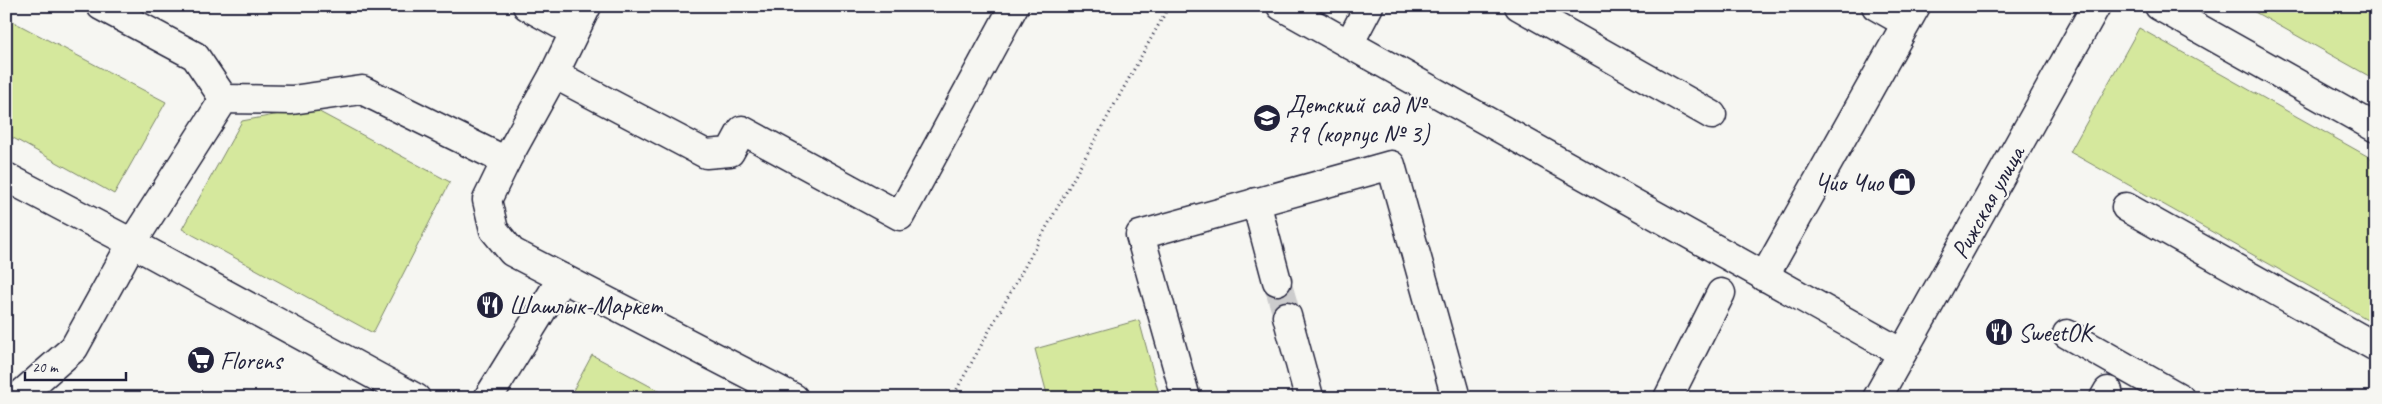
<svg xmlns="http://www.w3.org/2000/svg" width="2382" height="404" font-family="Caveat,sans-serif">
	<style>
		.green { fill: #d5e89d; stroke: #7c856c }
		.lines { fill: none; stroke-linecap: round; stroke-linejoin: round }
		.minor-tunnel { stroke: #cccccd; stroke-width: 28; stroke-dasharray: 28 14; stroke-linecap: butt }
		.minor-casing { stroke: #22223b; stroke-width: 31 }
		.path { stroke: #22223b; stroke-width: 3; stroke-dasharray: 1 4; stroke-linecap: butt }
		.minor { stroke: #f6f6f2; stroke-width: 28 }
		.labels { text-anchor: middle; stroke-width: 4.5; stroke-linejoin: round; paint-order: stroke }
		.poi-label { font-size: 25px; fill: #22223b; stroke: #f6f6f2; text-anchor: start }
		.street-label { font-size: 25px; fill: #22223b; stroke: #f6f6f2 }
	</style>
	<rect width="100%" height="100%" fill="#f6f6f2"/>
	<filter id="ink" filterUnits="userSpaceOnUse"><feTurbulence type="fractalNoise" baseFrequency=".02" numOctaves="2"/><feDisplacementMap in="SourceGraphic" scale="10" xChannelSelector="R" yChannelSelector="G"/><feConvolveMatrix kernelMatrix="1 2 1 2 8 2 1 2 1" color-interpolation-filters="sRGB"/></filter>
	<g filter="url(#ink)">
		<g class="green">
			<polygon points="2244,6 2376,6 2376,80"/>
			<polygon points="6,18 166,102 114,194 6,134"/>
			<polygon points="2139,28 2376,161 2376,324 2070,152"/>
			<polygon points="312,108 450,182 373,333 182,229 242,121"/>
			<polygon points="1139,320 1160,398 1048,398 1035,349"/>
			<polygon points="592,355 672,398 569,398"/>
		</g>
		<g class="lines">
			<polyline class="minor-tunnel" points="1277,281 1287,316"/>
			<g class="minor-casing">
				<g id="minor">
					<polyline points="101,6 195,56 224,99"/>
					<polyline points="527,6 574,32"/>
					<polyline points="1281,6 1902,353"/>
					<polyline points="1519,6 1712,115"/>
					<polyline points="1876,6 1906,23"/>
					<polyline points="2159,6 2376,128"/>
					<polyline points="1349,44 1369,6"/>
					<polyline points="554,74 706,154 730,152 742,130 900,216 1014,6"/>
					<polyline points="506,161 487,200 494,230 512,252 794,398"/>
					<polyline points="6,177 132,243 74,348 17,398"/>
					<polyline points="1256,202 1277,281"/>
					<polyline points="2126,207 2376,347"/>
					<polyline points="1764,277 1916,6"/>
					<polyline points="1287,316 1308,393"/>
					<polyline points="2067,334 2180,398"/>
					<polyline points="416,398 132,243 224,99 292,100 362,90 506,161 554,74 587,6"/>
					<polyline points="488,398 562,278"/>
					<polyline points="1186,398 1140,235 1391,165 1456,398"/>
					<polyline points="1668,398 1721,293"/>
					<polyline points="1877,398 2096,6"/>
					<polyline points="2104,398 2108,391"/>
				</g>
			</g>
			<polyline class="path" points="952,398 1169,6"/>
			<use href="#minor" class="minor"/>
		</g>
	</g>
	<defs>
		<g id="school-disc" transform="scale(1.4375)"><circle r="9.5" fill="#22223b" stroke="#f6f6f2"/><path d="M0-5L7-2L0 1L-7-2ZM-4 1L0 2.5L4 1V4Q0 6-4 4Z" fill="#fff"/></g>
		<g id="shop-disc" transform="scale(1.4375)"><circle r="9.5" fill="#22223b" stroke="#f6f6f2"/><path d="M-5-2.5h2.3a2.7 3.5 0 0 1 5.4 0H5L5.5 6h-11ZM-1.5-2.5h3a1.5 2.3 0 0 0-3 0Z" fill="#fff"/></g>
		<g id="restaurant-disc" transform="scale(1.4375)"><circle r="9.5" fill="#22223b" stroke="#f6f6f2"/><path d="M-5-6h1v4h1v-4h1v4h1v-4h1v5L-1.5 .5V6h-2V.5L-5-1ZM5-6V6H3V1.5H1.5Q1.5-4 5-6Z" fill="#fff"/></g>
		<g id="supermarket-disc" transform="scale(1.4375)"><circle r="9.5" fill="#22223b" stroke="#f6f6f2"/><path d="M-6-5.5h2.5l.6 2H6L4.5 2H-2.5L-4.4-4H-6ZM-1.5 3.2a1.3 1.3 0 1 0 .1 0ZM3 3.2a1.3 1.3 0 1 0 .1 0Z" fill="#fff"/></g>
	</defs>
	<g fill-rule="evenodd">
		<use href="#school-disc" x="1267" y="118"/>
		<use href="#shop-disc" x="1902" y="182"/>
		<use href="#restaurant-disc" x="490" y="305"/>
		<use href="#restaurant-disc" x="1999" y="332"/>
		<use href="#supermarket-disc" x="201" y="360"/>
	</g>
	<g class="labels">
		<g class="poi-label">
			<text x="1286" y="113">Детский сад №<tspan x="1286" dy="29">79 (корпус № 3)</tspan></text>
			<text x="1883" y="191" text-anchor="end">Чио Чио</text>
			<text x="509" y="314">Шашлык-Маркет</text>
			<text x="2018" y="341">SweetOK</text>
			<text x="220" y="369">Florens</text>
		</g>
		<g class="street-label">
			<text transform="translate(1987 202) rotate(-61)" y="9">Рижская улица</text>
		</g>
	</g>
	<rect width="2382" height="404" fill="none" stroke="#f6f6f2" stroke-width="25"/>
	<rect x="12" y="12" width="2357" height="379" fill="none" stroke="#22223b" stroke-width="2" filter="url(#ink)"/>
	<path d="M25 372v8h101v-8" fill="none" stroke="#22223b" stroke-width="2.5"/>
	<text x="32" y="372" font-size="15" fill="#22223b" stroke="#f6f6f2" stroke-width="4" paint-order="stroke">20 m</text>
</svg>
